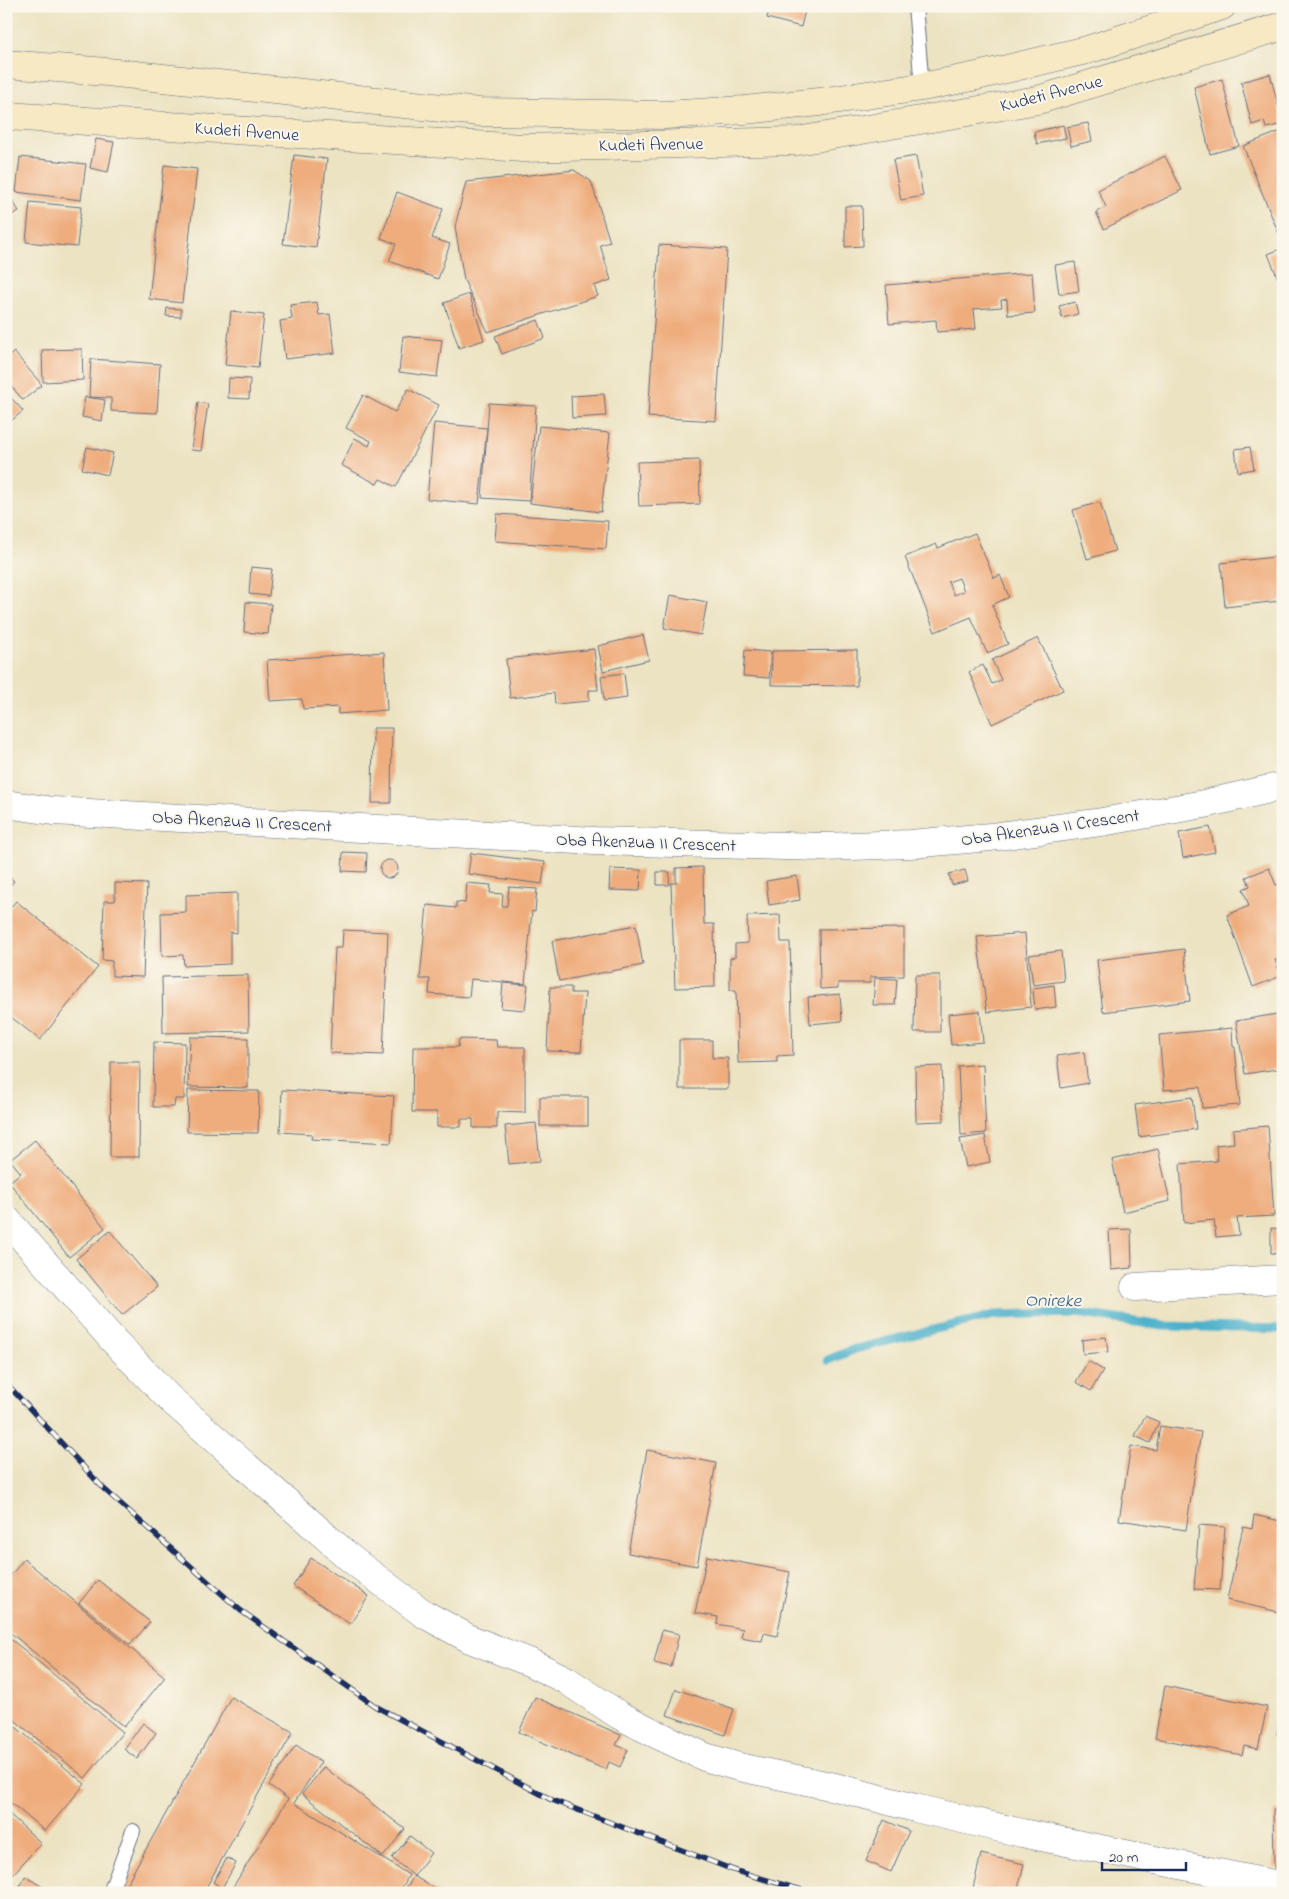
<svg xmlns="http://www.w3.org/2000/svg" width="1289" height="1899" font-family="'Indie Flower',sans-serif">
	<style>
		.lines { fill: none; stroke-linecap: round; stroke-linejoin: round }
		.stream { stroke: #4cb0cb; stroke-width: 9 }
		.building { fill: #efad7e; fill-rule: evenodd }
		.lane-casing { stroke: #646e81; stroke-width: 16 }
		.street-casing { stroke: #646e81; stroke-width: 29 }
		.secondary-casing { stroke: #646e81; stroke-width: 29 }
		.lane { stroke: #fff; stroke-width: 14 }
		.street { stroke: #fff; stroke-width: 28 }
		.secondary { stroke: #f6e9c3; stroke-width: 28 }
		.rail-casing { stroke: #1b2f5e; stroke-width: 5.5 }
		.rail { stroke: #fbf7ec; stroke-width: 4; stroke-dasharray: 11; stroke-linecap: butt }
		.labels { text-anchor: middle; stroke-width: 4; stroke-linejoin: round; paint-order: stroke }
		.street-label { font-size: 18px; fill: #1b2f5e; stroke: #fbf7ec }
		.water-label { font-size: 19px; font-style: italic; fill: #2c5c84; stroke: #fbf7ec }
	</style>
	<rect width="100%" height="100%" fill="#fbf7ec"/>
	<filter id="ink" filterUnits="userSpaceOnUse"><feTurbulence type="fractalNoise" baseFrequency=".02" numOctaves="2"/><feDisplacementMap in="SourceGraphic" scale="10" xChannelSelector="R" yChannelSelector="G"/><feConvolveMatrix kernelMatrix="1 2 1 2 8 2 1 2 1" color-interpolation-filters="sRGB"/></filter>
	<filter id="wash" filterUnits="userSpaceOnUse"><feTurbulence type="fractalNoise" baseFrequency=".0096" numOctaves="4" result="noise"/><feDisplacementMap in="SourceGraphic" scale="20" xChannelSelector="R" yChannelSelector="G"/><feGaussianBlur stdDeviation="1.12" result="paint"/><feColorMatrix in="noise" values="0 0 0 0 0 0 0 0 0 0 0 0 0 0 0 0 0 1.4 0 .05"/><feComposite in="paint" operator="in"/></filter>
	<g filter="url(#wash)">
		<rect width="100%" height="100%" fill="#ece3c2"/>
		<g class="lines">
			<polyline class="stream" points="828,1360 855,1349 994,1315 1076,1313 1163,1326 1283,1329"/>
		</g>
		<g id="blocks">
			<g class="building">
				<polygon points="306,6 339,6 338,11 306,8"/>
				<polygon points="770,6 806,6 801,27 767,18"/>
				<polygon points="1270,74 1283,124 1266,128 1264,121 1252,125 1241,82"/>
				<polygon points="1222,79 1239,146 1210,154 1194,87"/>
				<polygon points="1088,123 1092,141 1071,146 1067,127"/>
				<polygon points="1063,125 1066,138 1037,144 1034,132"/>
				<polygon points="1281,131 1283,135 1283,244 1243,146"/>
				<polygon points="96,139 114,142 108,172 90,168"/>
				<polygon points="294,155 327,159 316,248 283,244"/>
				<polygon points="916,156 923,196 901,200 893,160"/>
				<polygon points="1165,156 1182,190 1104,229 1096,212 1106,207 1098,190"/>
				<polygon points="20,157 86,164 81,200 16,192"/>
				<polygon points="164,165 197,169 182,303 149,299"/>
				<polygon points="574,170 591,181 610,242 600,245 611,280 594,286 598,296 488,332 464,280 455,227 466,182"/>
				<polygon points="6,191 19,211 6,218"/>
				<polygon points="397,192 443,209 432,238 450,244 438,279 389,261 396,244 381,238"/>
				<polygon points="30,202 81,207 77,247 26,242"/>
				<polygon points="845,206 862,206 863,246 845,247"/>
				<polygon points="659,245 727,249 716,421 648,417"/>
				<polygon points="1283,248 1283,291 1268,254"/>
				<polygon points="1075,262 1079,291 1059,294 1055,265"/>
				<polygon points="1032,273 1035,313 1008,315 1007,299 1001,300 1002,307 974,309 976,329 937,332 936,320 889,324 886,285"/>
				<polygon points="469,294 484,340 459,348 444,303"/>
				<polygon points="317,302 319,315 330,314 335,353 285,359 280,321 292,319 290,305"/>
				<polygon points="1075,302 1078,314 1062,318 1059,306"/>
				<polygon points="167,308 181,309 181,317 166,316"/>
				<polygon points="231,311 264,315 258,368 225,365"/>
				<polygon points="538,320 545,338 502,354 495,336"/>
				<polygon points="403,336 442,340 437,377 399,372"/>
				<polygon points="82,349 83,380 43,382 42,350"/>
				<polygon points="14,352 42,385 23,400 6,380 6,359"/>
				<polygon points="91,359 160,364 157,413 111,411 111,398 89,397"/>
				<polygon points="229,378 250,379 249,399 228,398"/>
				<polygon points="408,389 439,405 396,487 380,479 377,484 341,465 355,438 369,446 371,441 346,428 363,395 395,412"/>
				<polygon points="6,392 23,411 6,425"/>
				<polygon points="604,394 606,416 572,418 571,396"/>
				<polygon points="85,397 105,400 102,421 82,417"/>
				<polygon points="198,402 208,404 201,451 191,450"/>
				<polygon points="489,403 536,406 529,501 482,498"/>
				<polygon points="434,423 487,428 479,504 427,499"/>
				<polygon points="539,426 610,433 601,512 530,503"/>
				<polygon points="87,447 113,453 108,475 82,469"/>
				<polygon points="1250,447 1254,469 1238,472 1235,449"/>
				<polygon points="699,460 700,504 639,506 637,462"/>
				<polygon points="1100,502 1115,551 1087,559 1073,510"/>
				<polygon points="497,514 608,521 606,549 495,541"/>
				<path d="M 975,533 L 994,578 L 1000,575 L 1009,597 L 992,605 L 1008,644 L 987,653 L 971,617 L 935,632 L 905,557 L 936,544 L 938,548 ZM 959,578 L 964,591 L 954,595 L 948,582 Z"/>
				<polygon points="1283,556 1283,598 1280,599 1280,601 1225,607 1221,563"/>
				<polygon points="251,567 272,569 269,596 249,594"/>
				<polygon points="670,595 707,602 701,635 664,628"/>
				<polygon points="246,602 271,604 268,634 244,632"/>
				<polygon points="643,635 649,660 603,671 598,646"/>
				<polygon points="1038,638 1063,690 992,724 969,672 983,665 992,684 1001,680 992,660"/>
				<polygon points="594,649 598,690 589,690 589,701 555,704 554,693 510,698 506,659"/>
				<polygon points="745,650 771,652 769,678 743,676"/>
				<polygon points="857,650 857,686 771,685 772,651"/>
				<polygon points="384,652 387,710 338,714 338,707 303,709 302,699 270,701 267,660"/>
				<polygon points="624,673 627,698 604,701 601,676"/>
				<polygon points="373,728 392,728 391,803 372,803"/>
				<polygon points="1210,827 1215,852 1183,858 1179,833"/>
				<polygon points="343,852 367,853 366,872 342,871"/>
				<polygon points="471,853 545,862 542,884 468,874"/>
				<circle cx="389" cy="869" r="9"/>
				<polygon points="703,867 704,924 714,924 715,987 675,988 671,883 676,883 676,868"/>
				<polygon points="1269,868 1276,885 1283,883 1283,957 1275,960 1281,976 1253,987 1227,915 1249,906 1243,889 1250,886 1246,877"/>
				<polygon points="610,869 641,870 640,891 609,890"/>
				<polygon points="965,870 968,881 952,885 949,874"/>
				<polygon points="657,872 670,872 669,885 657,885"/>
				<polygon points="6,874 14,881 6,890"/>
				<polygon points="797,876 800,900 769,905 766,881"/>
				<polygon points="115,883 147,884 143,977 112,976 112,961 102,960 104,901 115,901"/>
				<polygon points="467,883 491,885 490,893 503,894 502,906 507,906 509,887 537,889 535,912 532,911 525,984 471,979 469,997 429,994 430,979 420,979 427,905 456,908 456,902 465,903"/>
				<polygon points="237,893 237,933 230,932 230,964 184,966 183,955 162,956 161,913 186,912 186,895"/>
				<polygon points="16,901 98,967 40,1040 6,1013 6,913"/>
				<polygon points="780,915 781,942 790,942 793,1055 777,1056 777,1062 738,1063 736,990 730,990 730,958 735,957 735,944 748,943 747,916"/>
				<polygon points="636,925 643,965 559,981 552,941"/>
				<polygon points="904,928 904,976 870,977 870,983 838,983 838,988 820,989 819,929"/>
				<polygon points="343,930 388,932 383,1055 330,1053 335,948 342,948"/>
				<polygon points="1025,933 1031,1007 987,1012 977,937"/>
				<polygon points="1184,949 1190,1001 1103,1012 1097,960"/>
				<polygon points="1061,951 1064,981 1033,985 1029,955"/>
				<polygon points="248,975 249,1031 163,1033 162,977"/>
				<polygon points="915,975 940,975 940,1032 914,1032"/>
				<polygon points="875,978 897,979 895,1005 873,1005"/>
				<polygon points="503,983 528,985 525,1010 501,1008"/>
				<polygon points="1054,985 1056,1007 1035,1010 1033,988"/>
				<polygon points="550,987 571,987 571,993 585,993 581,1052 547,1051"/>
				<polygon points="840,994 842,1021 810,1024 808,997"/>
				<polygon points="980,1011 983,1042 951,1045 948,1014"/>
				<polygon points="1277,1014 1283,1049 1283,1068 1245,1074 1236,1021"/>
				<polygon points="1232,1028 1233,1047 1235,1047 1240,1105 1202,1108 1200,1087 1164,1090 1159,1035"/>
				<polygon points="190,1037 248,1038 248,1088 188,1087"/>
				<polygon points="459,1039 496,1040 497,1047 525,1047 525,1113 497,1112 497,1128 473,1128 473,1119 461,1119 461,1127 437,1127 437,1112 412,1112 413,1047 458,1047"/>
				<polygon points="679,1040 712,1040 712,1058 728,1058 728,1089 679,1089"/>
				<polygon points="154,1042 185,1043 184,1099 175,1099 174,1107 153,1107"/>
				<polygon points="1084,1052 1088,1083 1061,1088 1057,1056"/>
				<polygon points="111,1062 140,1062 139,1157 110,1157"/>
				<polygon points="983,1064 986,1133 961,1135 958,1066"/>
				<polygon points="942,1066 944,1121 916,1122 915,1067"/>
				<polygon points="188,1090 259,1091 258,1133 187,1132"/>
				<polygon points="282,1090 394,1096 391,1143 311,1139 312,1134 280,1132"/>
				<rect x="540" y="1097" width="48" height="29"/>
				<polygon points="1192,1097 1196,1129 1139,1137 1135,1105"/>
				<polygon points="536,1123 540,1161 509,1164 505,1126"/>
				<polygon points="1268,1126 1274,1216 1237,1218 1239,1235 1216,1237 1214,1220 1184,1223 1180,1164 1217,1161 1216,1145 1234,1143 1233,1129"/>
				<polygon points="985,1135 990,1162 966,1167 960,1139"/>
				<polygon points="35,1140 105,1228 69,1257 9,1182 21,1173 10,1160"/>
				<polygon points="1158,1149 1170,1201 1123,1212 1112,1160"/>
				<polygon points="1271,1228 1283,1229 1283,1254 1271,1253"/>
				<polygon points="1131,1229 1132,1268 1111,1270 1109,1230"/>
				<polygon points="110,1231 157,1287 122,1315 76,1259"/>
				<polygon points="1106,1337 1108,1352 1083,1354 1082,1340"/>
				<polygon points="1088,1361 1103,1370 1091,1391 1076,1382"/>
				<polygon points="1145,1416 1159,1422 1150,1443 1135,1436"/>
				<polygon points="1160,1426 1201,1432 1186,1530 1119,1520 1131,1446 1156,1450"/>
				<polygon points="647,1450 716,1463 697,1566 628,1553"/>
				<polygon points="1254,1515 1280,1521 1279,1526 1283,1527 1283,1613 1227,1600 1243,1527 1252,1529"/>
				<polygon points="1199,1525 1225,1527 1220,1590 1194,1589"/>
				<polygon points="707,1556 790,1572 777,1636 764,1633 762,1641 741,1637 743,1629 717,1624 718,1617 695,1613"/>
				<polygon points="311,1558 369,1596 350,1624 293,1586"/>
				<polygon points="24,1559 165,1677 124,1727 6,1629 6,1581"/>
				<polygon points="98,1580 150,1622 130,1645 79,1603"/>
				<polygon points="662,1630 679,1634 671,1667 654,1663"/>
				<polygon points="6,1635 123,1732 85,1778 6,1713"/>
				<polygon points="1165,1686 1267,1707 1258,1749 1244,1746 1242,1755 1155,1738"/>
				<polygon points="676,1689 734,1709 725,1735 667,1715"/>
				<polygon points="1281,1695 1283,1695 1283,1736 1277,1735"/>
				<polygon points="231,1697 293,1732 203,1893 122,1892"/>
				<polygon points="535,1697 621,1735 616,1745 628,1750 620,1767 609,1762 606,1770 519,1732"/>
				<polygon points="6,1719 85,1784 45,1831 6,1799"/>
				<polygon points="143,1723 156,1733 137,1759 124,1749"/>
				<polygon points="296,1745 321,1762 294,1803 409,1875 399,1893 229,1893 288,1799 269,1785"/>
				<polygon points="324,1767 405,1829 383,1857 302,1794"/>
				<polygon points="1273,1810 1283,1810 1283,1867 1274,1868"/>
				<polygon points="6,1811 41,1843 6,1882"/>
				<polygon points="884,1820 909,1831 891,1872 866,1861"/>
				<polygon points="410,1836 431,1853 414,1876 392,1858"/>
				<polygon points="981,1854 1024,1864 1017,1893 993,1893 973,1888"/>
				<polygon points="227,1858 236,1863 222,1888 213,1882"/>
				<polygon points="25,1876 52,1893 16,1893"/>
				<polygon points="414,1876 441,1893 403,1893"/>
			</g>
		</g>
	</g>
	<g filter="url(#ink)">
		<use href="#blocks" fill-opacity="0" stroke="#646e81" stroke-width="1"/>
		<g class="lines">
			<g class="lane-casing">
				<g id="lane">
					<polyline points="915,6 922,87"/>
					<polyline points="110,1893 133,1831"/>
				</g>
			</g>
			<g class="street-casing">
				<g id="street">
					<polyline points="6,804 53,811 595,841 823,847 910,844 991,837 1102,822 1204,804 1283,786"/>
					<polyline points="6,1219 113,1340 169,1398 351,1559 424,1614 470,1639 529,1662 566,1680 619,1715 656,1734 705,1757 739,1767 835,1787 915,1808 1022,1833 1283,1886"/>
					<polyline points="1135,1287 1283,1279"/>
				</g>
			</g>
			<g class="secondary-casing">
				<g id="secondary">
					<polyline points="6,64 107,72 479,112 665,115 745,110 819,102 922,87 977,76 1087,50 1222,6"/>
					<polyline points="6,116 523,148 797,141 1038,100 1283,26"/>
				</g>
			</g>
			<use href="#lane" class="lane"/>
			<use href="#street" class="street"/>
			<use href="#secondary" class="secondary"/>
			<g class="rail-casing">
				<polyline id="rail" points="6,1383 104,1489 240,1610 375,1706 552,1800 736,1871 812,1893"/>
			</g>
			<use href="#rail" class="rail"/>
		</g>
	</g>
	<g class="labels">
		<g class="street-label">
			<text transform="translate(1051 93) rotate(-14)" y="6">Kudeti Avenue</text>
			<text transform="translate(247 131) rotate(4)" y="6">Kudeti Avenue</text>
			<text transform="translate(651 144) rotate(-1)" y="6">Kudeti Avenue</text>
			<text transform="translate(242 821) rotate(3)" y="6">Oba Akenzua II Crescent</text>
			<text transform="translate(1050 827) rotate(-8)" y="6">Oba Akenzua II Crescent</text>
			<text transform="translate(646 842) rotate(2)" y="6">Oba Akenzua II Crescent</text>
		</g>
		<g class="water-label">
			<text transform="translate(1053 1299) rotate(1)" y="7">Onireke</text>
		</g>
	</g>
	<rect width="1289" height="1899" fill="none" stroke="#fbf7ec" stroke-width="25"/>
	<path d="M1102 1862v8h84v-8" fill="none" stroke="#1b2f5e" stroke-width="2.5"/>
	<text x="1109" y="1862" font-size="15" fill="#1b2f5e" stroke="#fbf7ec" stroke-width="4" paint-order="stroke">20 m</text>
</svg>
